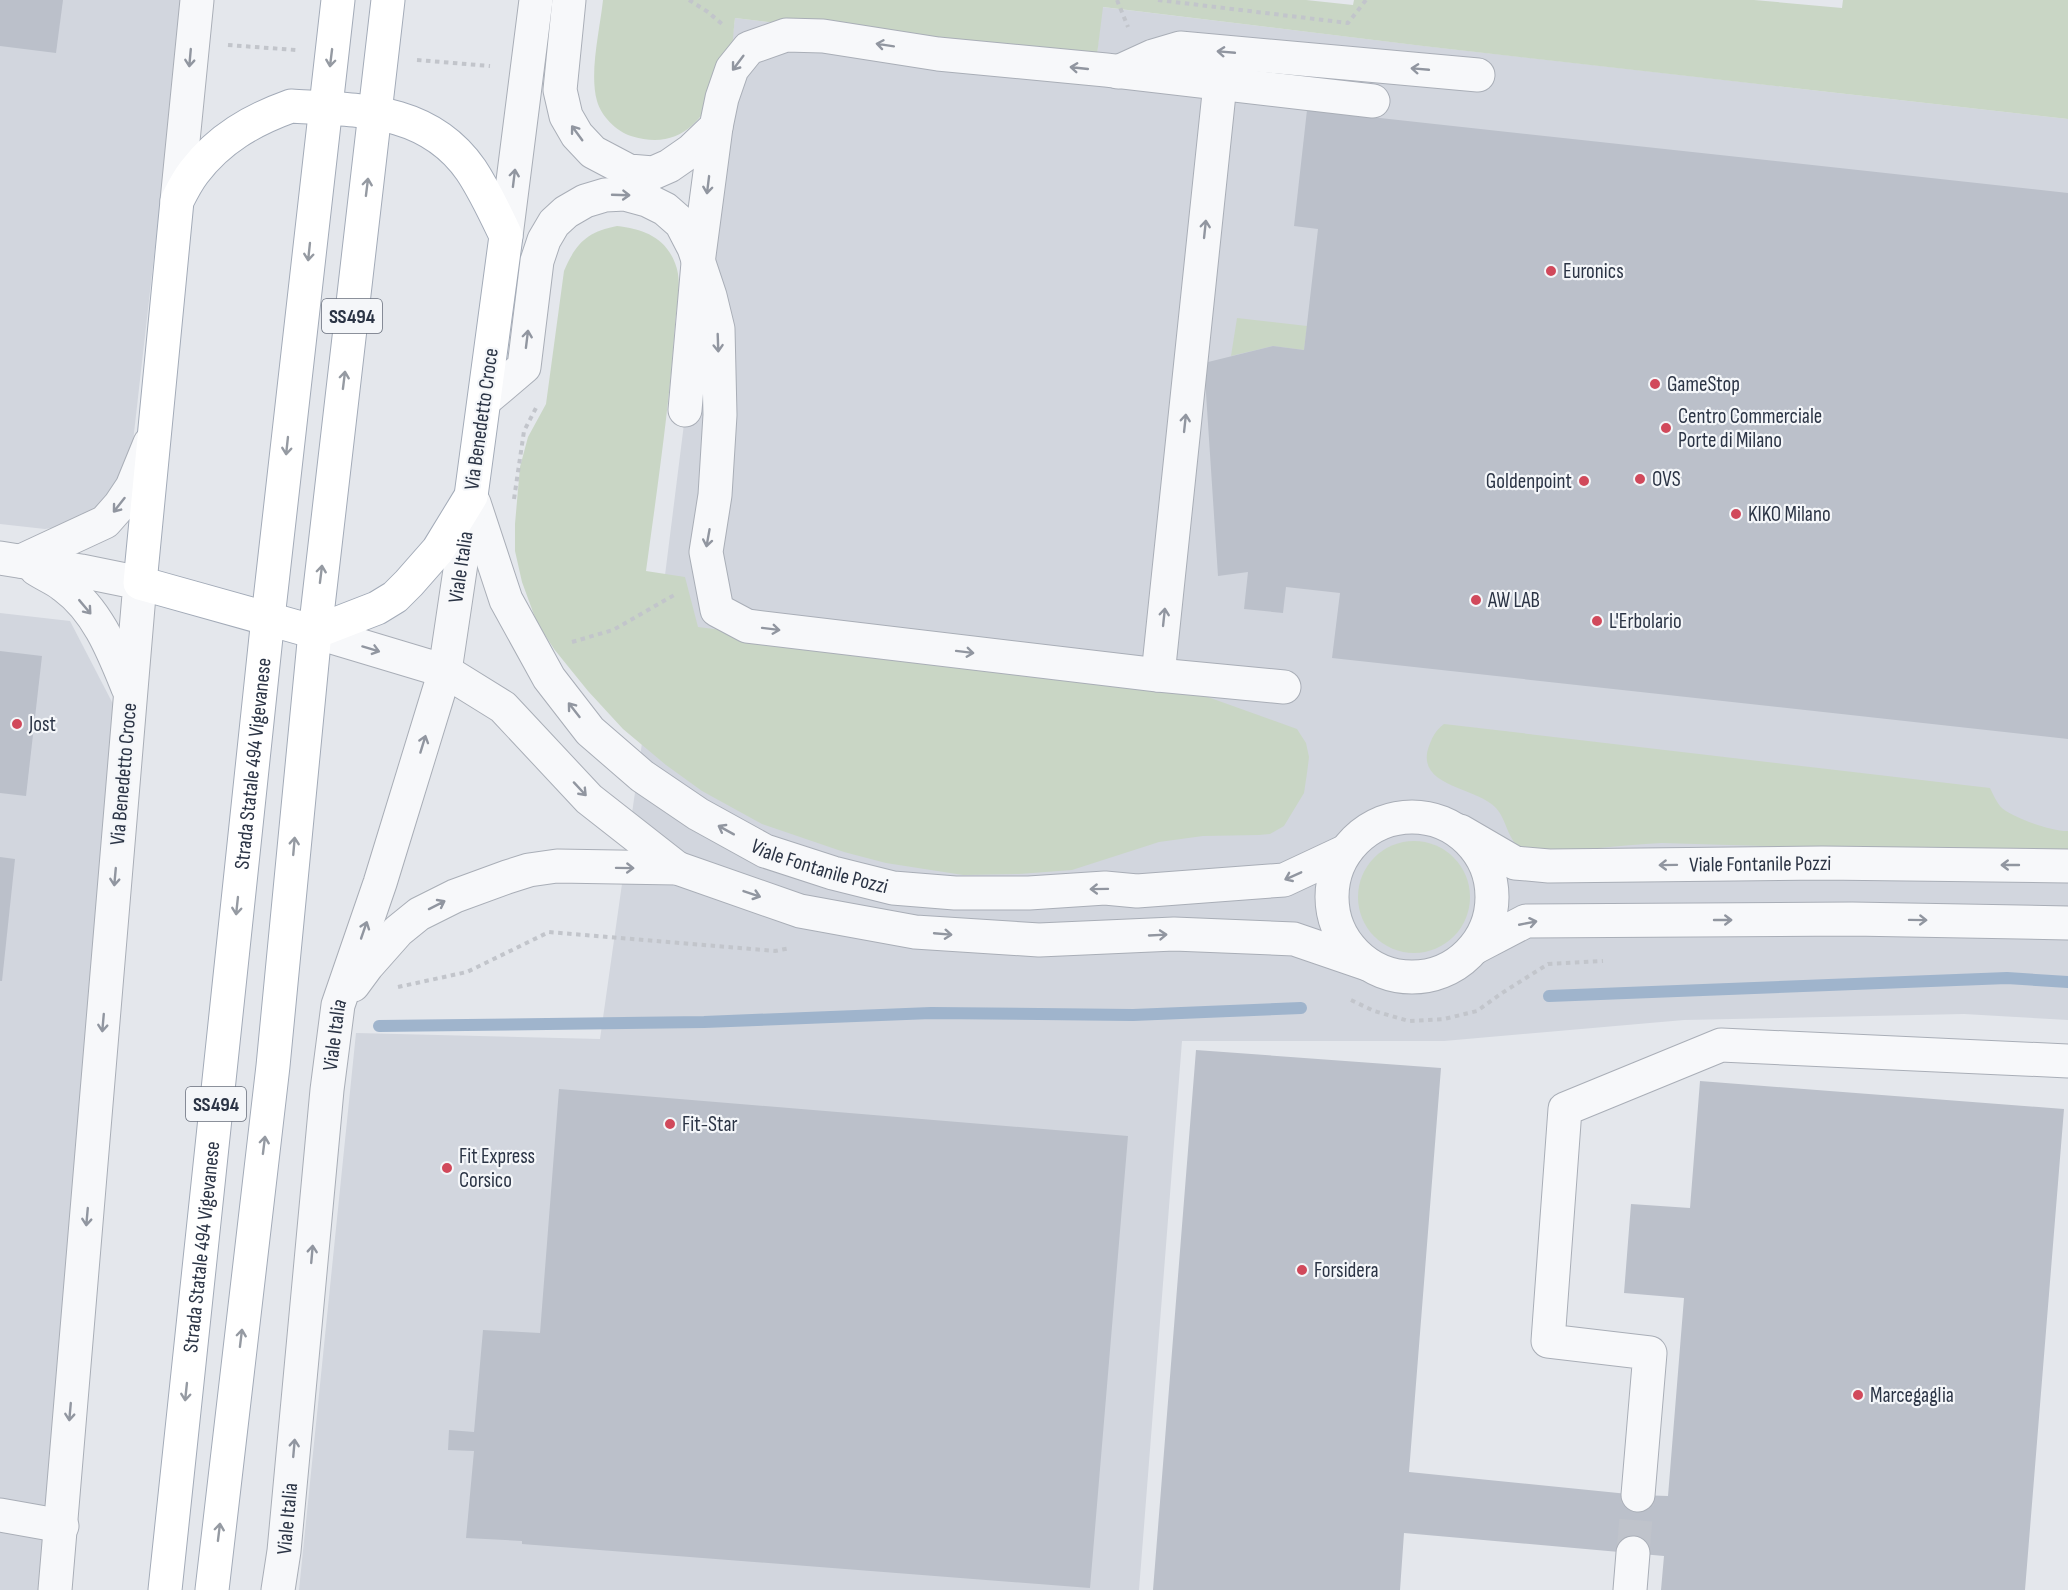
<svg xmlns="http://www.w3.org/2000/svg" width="2068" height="1590" font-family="'Sofia Sans Condensed',sans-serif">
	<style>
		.built { fill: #d2d6de }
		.green { fill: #c9d6c5 }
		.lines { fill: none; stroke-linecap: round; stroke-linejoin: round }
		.stream { stroke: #9fb4cc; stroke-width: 12 }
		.building { fill: #bbc0ca }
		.minor-tunnel { stroke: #bfc3cb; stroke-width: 33; stroke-dasharray: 33 16; stroke-linecap: butt }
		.minor-casing { stroke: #a9aeb7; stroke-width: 35 }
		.major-casing { stroke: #a3abb8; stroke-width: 35 }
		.path { stroke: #c2c5cb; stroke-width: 4; stroke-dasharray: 4.5 4.5; stroke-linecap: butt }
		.minor { stroke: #f7f8fa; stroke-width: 33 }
		.major { stroke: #fff; stroke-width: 33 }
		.oneway { stroke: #9196a0 }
		.oneway2 { stroke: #959aa2 }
		.poi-dot { fill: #d1495b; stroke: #f4f6f9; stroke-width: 2 }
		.labels { text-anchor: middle; stroke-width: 4.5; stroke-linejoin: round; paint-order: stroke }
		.shield { fill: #f4f6f9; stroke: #676e7b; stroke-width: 1.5 }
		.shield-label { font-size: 20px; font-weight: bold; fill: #2b3445 }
		.poi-label { font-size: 21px; fill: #2b3445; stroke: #f4f6f9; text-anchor: start }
		.street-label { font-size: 21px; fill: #2b3445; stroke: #f4f6f9 }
	</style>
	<rect width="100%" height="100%" fill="#e4e7ec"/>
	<g class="built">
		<polygon points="0,0 183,0 129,477 95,521 45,529 0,524"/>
		<polygon points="1102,7 1424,46 2068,119 2068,1020 1964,1014 1684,1020 1444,1041 1182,1041 1139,1590 299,1590 356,1033 600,1039 659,623 735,18 1096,63"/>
		<polygon points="0,613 70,621 113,704 46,1590 0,1590"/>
	</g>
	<g class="green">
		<path d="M 603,0 L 1306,0 L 1353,5 L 1354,0 L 1754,0 L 1842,8 L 1843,0 L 2068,0 L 2068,119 L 1423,46 L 1103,7 L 1096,63 L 735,18 C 733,33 733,49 730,64 C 728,73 722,81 718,89 C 699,126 675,150 631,136 C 616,131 601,116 597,101 C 589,73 600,29 603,0 Z"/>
		<path d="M 617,226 C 643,229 665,237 675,263 C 683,282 676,306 675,326 C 669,409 657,490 646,571 L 685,577 L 698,627 L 1163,685 L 1191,691 L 1297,729 L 1306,743 L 1309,757 L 1307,773 L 1304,793 L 1284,826 L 1270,834 L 1259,835 L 1203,836 L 1159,842 L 1072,870 L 1019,874 L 963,875 L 886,863 L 844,852 L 762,824 L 702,791 L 666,765 L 623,729 L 588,691 L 554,649 L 537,623 L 522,582 L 515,551 L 515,524 L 520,467 L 528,437 L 546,404 L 564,271 C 576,243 587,232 617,226 Z"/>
		<polygon points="1237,318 1307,326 1304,350 1273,346 1231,356"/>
		<path d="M 1444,724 L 1990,788 C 1993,794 1996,801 2000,806 C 2009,817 2054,832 2068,831 L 2068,855 L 1662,843 C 1615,845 1569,853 1522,852 C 1518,847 1514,843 1511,837 C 1506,828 1503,815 1496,808 C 1477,787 1414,787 1429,746 C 1433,736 1435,731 1444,724 Z"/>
		<circle cx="1414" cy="897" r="56"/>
	</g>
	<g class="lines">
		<g class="stream">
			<polyline points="1549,996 2007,978 2068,982"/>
			<polyline points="379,1026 704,1022 931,1013 1133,1015 1301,1008"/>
		</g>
	</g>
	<g class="building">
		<polygon points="0,0 63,0 56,53 0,46"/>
		<polygon points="1307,110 2068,193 2068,739 1332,658 1340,593 1286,587 1283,613 1244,609 1248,572 1218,576 1204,363 1273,346 1304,350 1318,229 1294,226"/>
		<polygon points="0,651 42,656 26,796 0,793"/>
		<polygon points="0,857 15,859 2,981 0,981"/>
		<polygon points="1196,1050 1441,1068 1409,1472 1638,1495 1668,1496 1684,1298 1624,1293 1631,1204 1690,1208 1700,1081 2064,1109 2025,1590 1661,1590 1664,1556 1404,1533 1400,1590 1153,1590"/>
		<polygon points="559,1089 1128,1136 1090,1588 522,1544 522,1541 466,1538 474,1451 448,1450 449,1430 474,1432 483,1330 540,1333"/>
	</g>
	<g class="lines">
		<polyline class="minor-tunnel" points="1633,1553 1638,1495"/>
		<g class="minor-casing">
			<g id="minor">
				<polyline points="569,0 560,90 566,116 577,135 593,152 629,171 653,173 669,166 692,150 716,127 722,98 732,69 749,48 786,35 823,36 938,54 1106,70 1373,101"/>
				<polyline points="1118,72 1153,56 1180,48 1478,75"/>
				<polyline points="177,201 197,0"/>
				<polyline points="506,236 536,0"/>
				<polyline points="485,400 524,367 537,261 544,240 554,223 566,212 585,201 605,195 625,194 647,200 665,209 681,223 694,248 710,296 718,329 720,415 715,495 706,552 717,610 747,626 1158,675 1284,687"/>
				<polyline points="685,410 698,263 716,127"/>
				<path id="s1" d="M 474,503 L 506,600 L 549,678 L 590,731 L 642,776 L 698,814 L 765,851 L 833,873 L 893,888 L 955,893 L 1029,893 L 1105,888 L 1137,891 L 1284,880 L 1346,851"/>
				<polyline points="0,558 81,571 140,583 55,1590"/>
				<polyline points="21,561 105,522 120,505 132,487 150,443"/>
				<path d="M 36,569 C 45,575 56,579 64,586 C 98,611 113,651 128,688"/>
				<polyline points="315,632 445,671 503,707 589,799 677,868"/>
				<polyline points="1158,675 1220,84"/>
				<circle cx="1412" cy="897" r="80"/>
				<path id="s2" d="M 1460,831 L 1515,863 L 1549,866 L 1822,863 L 2068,866"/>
				<polyline points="1476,947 1526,921 1852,919 2068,923"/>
				<polyline points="353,985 367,966 398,931 419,914 455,896 507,877 529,870 557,866 677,868 800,911 915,932 1039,940 1174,934 1294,939 1367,964"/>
				<polyline points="1638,1495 1650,1353 1548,1341 1565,1109 1721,1045 2068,1061"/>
				<polyline points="0,1515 62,1526"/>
				<path id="s3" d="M 278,1590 L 284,1551 L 327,1090 L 338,1005 L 380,883 L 445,671 L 471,496"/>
				<polyline points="1630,1590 1633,1553"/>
			</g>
		</g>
		<g class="major-casing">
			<g id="major">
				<path d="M 291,106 C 359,110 428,108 471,170 C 485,191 495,213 506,236 L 471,496 L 438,550 L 409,583 L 395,597 L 377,608 L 315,632 L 140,583 L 177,201 C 182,191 187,181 194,172 C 219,139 252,120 291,106 Z"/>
				<path id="s4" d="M 165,1590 L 268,618 L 338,0"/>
				<polyline points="212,1590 273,1066 315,632 388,0"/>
			</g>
		</g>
		<g class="path">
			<polyline points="689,0 708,12 722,24"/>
			<polyline points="1117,0 1128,27"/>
			<polyline points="1158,0 1348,23 1366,0"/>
			<polyline points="228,45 296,50"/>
			<polyline points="417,60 490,66"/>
			<polyline points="514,499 524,431 537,406"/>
			<polyline points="572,642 613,630 676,594"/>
			<polyline points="398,987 467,972 549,932 775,951 790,948"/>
			<polyline points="1351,1000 1374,1011 1409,1021 1444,1019 1477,1011 1502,993 1548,964 1603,961"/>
		</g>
		<use href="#minor" class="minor"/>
		<use href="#major" class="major"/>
	</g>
	<defs><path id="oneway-shaft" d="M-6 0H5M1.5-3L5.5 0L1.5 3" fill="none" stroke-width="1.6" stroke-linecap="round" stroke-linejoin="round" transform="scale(1.5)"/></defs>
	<g class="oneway">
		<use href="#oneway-shaft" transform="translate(885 45) rotate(-171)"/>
		<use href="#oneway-shaft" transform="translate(1226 52) rotate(-175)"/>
		<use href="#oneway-shaft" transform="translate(190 58) rotate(95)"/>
		<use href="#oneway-shaft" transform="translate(738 63) rotate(127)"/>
		<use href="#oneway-shaft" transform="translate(1079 68) rotate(-174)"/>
		<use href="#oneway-shaft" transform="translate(1420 69) rotate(-175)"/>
		<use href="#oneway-shaft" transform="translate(577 133) rotate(-126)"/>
		<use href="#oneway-shaft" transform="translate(514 178) rotate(-83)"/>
		<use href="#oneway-shaft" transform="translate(708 185) rotate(97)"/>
		<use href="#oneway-shaft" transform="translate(621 195) rotate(2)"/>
		<use href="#oneway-shaft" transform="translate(1205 229) rotate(-84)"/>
		<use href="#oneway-shaft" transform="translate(527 339) rotate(-83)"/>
		<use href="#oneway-shaft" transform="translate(718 343) rotate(88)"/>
		<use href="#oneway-shaft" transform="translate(1185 423) rotate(-84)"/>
		<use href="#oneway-shaft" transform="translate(119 505) rotate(128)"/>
		<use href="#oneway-shaft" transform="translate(708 538) rotate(100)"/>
		<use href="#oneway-shaft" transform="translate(85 607) rotate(50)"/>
		<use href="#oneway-shaft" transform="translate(1164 617) rotate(-84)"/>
		<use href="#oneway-shaft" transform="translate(771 629) rotate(7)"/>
		<use href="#oneway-shaft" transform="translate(371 649) rotate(17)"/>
		<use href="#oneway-shaft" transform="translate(965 652) rotate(7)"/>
		<use href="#oneway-shaft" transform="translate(574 710) rotate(-128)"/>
		<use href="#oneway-shaft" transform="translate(423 744) rotate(-73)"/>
		<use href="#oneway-shaft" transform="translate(580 789) rotate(47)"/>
		<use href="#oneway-shaft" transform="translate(726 830) rotate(-151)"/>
		<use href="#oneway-shaft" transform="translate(1668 865) rotate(179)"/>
		<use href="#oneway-shaft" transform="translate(2010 865) rotate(-180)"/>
		<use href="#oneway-shaft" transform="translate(625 868) rotate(1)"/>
		<use href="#oneway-shaft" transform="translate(1293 876) rotate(156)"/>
		<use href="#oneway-shaft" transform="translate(115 877) rotate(95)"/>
		<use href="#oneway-shaft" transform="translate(1099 889) rotate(179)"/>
		<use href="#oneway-shaft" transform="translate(752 894) rotate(19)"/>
		<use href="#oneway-shaft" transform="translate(437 905) rotate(-27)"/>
		<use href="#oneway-shaft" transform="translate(1723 920)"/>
		<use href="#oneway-shaft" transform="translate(1918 920) rotate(1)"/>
		<use href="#oneway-shaft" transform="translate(1528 923) rotate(-11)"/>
		<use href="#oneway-shaft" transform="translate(364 930) rotate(-71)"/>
		<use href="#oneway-shaft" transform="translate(943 934) rotate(5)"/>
		<use href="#oneway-shaft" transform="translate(1158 935) rotate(-3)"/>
		<use href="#oneway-shaft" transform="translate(103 1023) rotate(95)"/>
		<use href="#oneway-shaft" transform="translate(87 1217) rotate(95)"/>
		<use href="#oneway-shaft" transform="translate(312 1254) rotate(-85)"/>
		<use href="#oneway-shaft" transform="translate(70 1412) rotate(95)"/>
		<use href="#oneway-shaft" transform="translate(294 1448) rotate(-85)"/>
	</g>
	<g class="oneway2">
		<use href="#oneway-shaft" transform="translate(331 58) rotate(97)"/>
		<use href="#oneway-shaft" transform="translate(367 187) rotate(-83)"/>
		<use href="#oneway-shaft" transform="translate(309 252) rotate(96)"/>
		<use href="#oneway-shaft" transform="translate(344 380) rotate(-83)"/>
		<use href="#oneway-shaft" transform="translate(287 446) rotate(96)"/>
		<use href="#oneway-shaft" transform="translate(321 574) rotate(-83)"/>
		<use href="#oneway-shaft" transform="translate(294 846) rotate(-85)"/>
		<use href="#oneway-shaft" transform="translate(237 906) rotate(96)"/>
		<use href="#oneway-shaft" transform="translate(264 1145) rotate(-83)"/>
		<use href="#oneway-shaft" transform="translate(241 1338) rotate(-83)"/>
		<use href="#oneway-shaft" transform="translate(186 1392) rotate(96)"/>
		<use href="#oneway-shaft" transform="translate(219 1532) rotate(-83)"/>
	</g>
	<g class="poi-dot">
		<circle cx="1551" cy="271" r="6"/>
		<circle cx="1655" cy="384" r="6"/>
		<circle cx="1666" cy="428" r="6"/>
		<circle cx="1640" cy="479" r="6"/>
		<circle cx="1584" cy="481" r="6"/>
		<circle cx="1736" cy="514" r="6"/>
		<circle cx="1476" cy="600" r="6"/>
		<circle cx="1597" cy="621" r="6"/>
		<circle cx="17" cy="724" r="6"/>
		<circle cx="670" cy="1124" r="6"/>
		<circle cx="447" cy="1168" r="6"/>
		<circle cx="1302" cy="1270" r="6"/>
		<circle cx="1858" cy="1395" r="6"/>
	</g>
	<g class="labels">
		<g class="shield">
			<rect x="322" y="299" width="60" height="34" rx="4.5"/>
			<rect x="186" y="1087" width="60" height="34" rx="4.5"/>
		</g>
		<g class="shield-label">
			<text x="352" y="323">SS494</text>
			<text x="216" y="1111">SS494</text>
		</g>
		<g class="poi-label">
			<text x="1563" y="278">Euronics</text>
			<text x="1667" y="391">GameStop</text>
			<text x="1678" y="423">Centro Commerciale<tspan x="1678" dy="24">Porte di Milano</tspan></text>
			<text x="1652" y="486">OVS</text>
			<text x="1572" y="488" text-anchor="end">Goldenpoint</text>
			<text x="1748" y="521">KIKO Milano</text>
			<text x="1488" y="607">AW LAB</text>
			<text x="1609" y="628">L'Erbolario</text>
			<text x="29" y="731">Jost</text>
			<text x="682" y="1131">Fit-Star</text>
			<text x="459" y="1163">Fit Express<tspan x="459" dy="24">Corsico</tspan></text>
			<text x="1314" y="1277">Forsidera</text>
			<text x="1870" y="1402">Marcegaglia</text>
		</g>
		<g class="street-label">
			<text transform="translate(481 419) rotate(-82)" y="7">Via Benedetto Croce</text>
			<text dy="7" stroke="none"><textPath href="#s3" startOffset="1044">Viale Italia</textPath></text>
			<text dy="7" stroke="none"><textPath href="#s4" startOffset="831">Strada Statale 494 Vigevanese</textPath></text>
			<text transform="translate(123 774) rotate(-85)" y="7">Via Benedetto Croce</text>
			<text dy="7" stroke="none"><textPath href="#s1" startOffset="528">Viale Fontanile Pozzi</textPath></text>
			<text dy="7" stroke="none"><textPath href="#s2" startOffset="309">Viale Fontanile Pozzi</textPath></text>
			<text dy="7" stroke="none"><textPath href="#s3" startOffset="558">Viale Italia</textPath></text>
			<text dy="7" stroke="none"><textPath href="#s4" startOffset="345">Strada Statale 494 Vigevanese</textPath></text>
			<text dy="7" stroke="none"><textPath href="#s3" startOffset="72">Viale Italia</textPath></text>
		</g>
	</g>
</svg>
